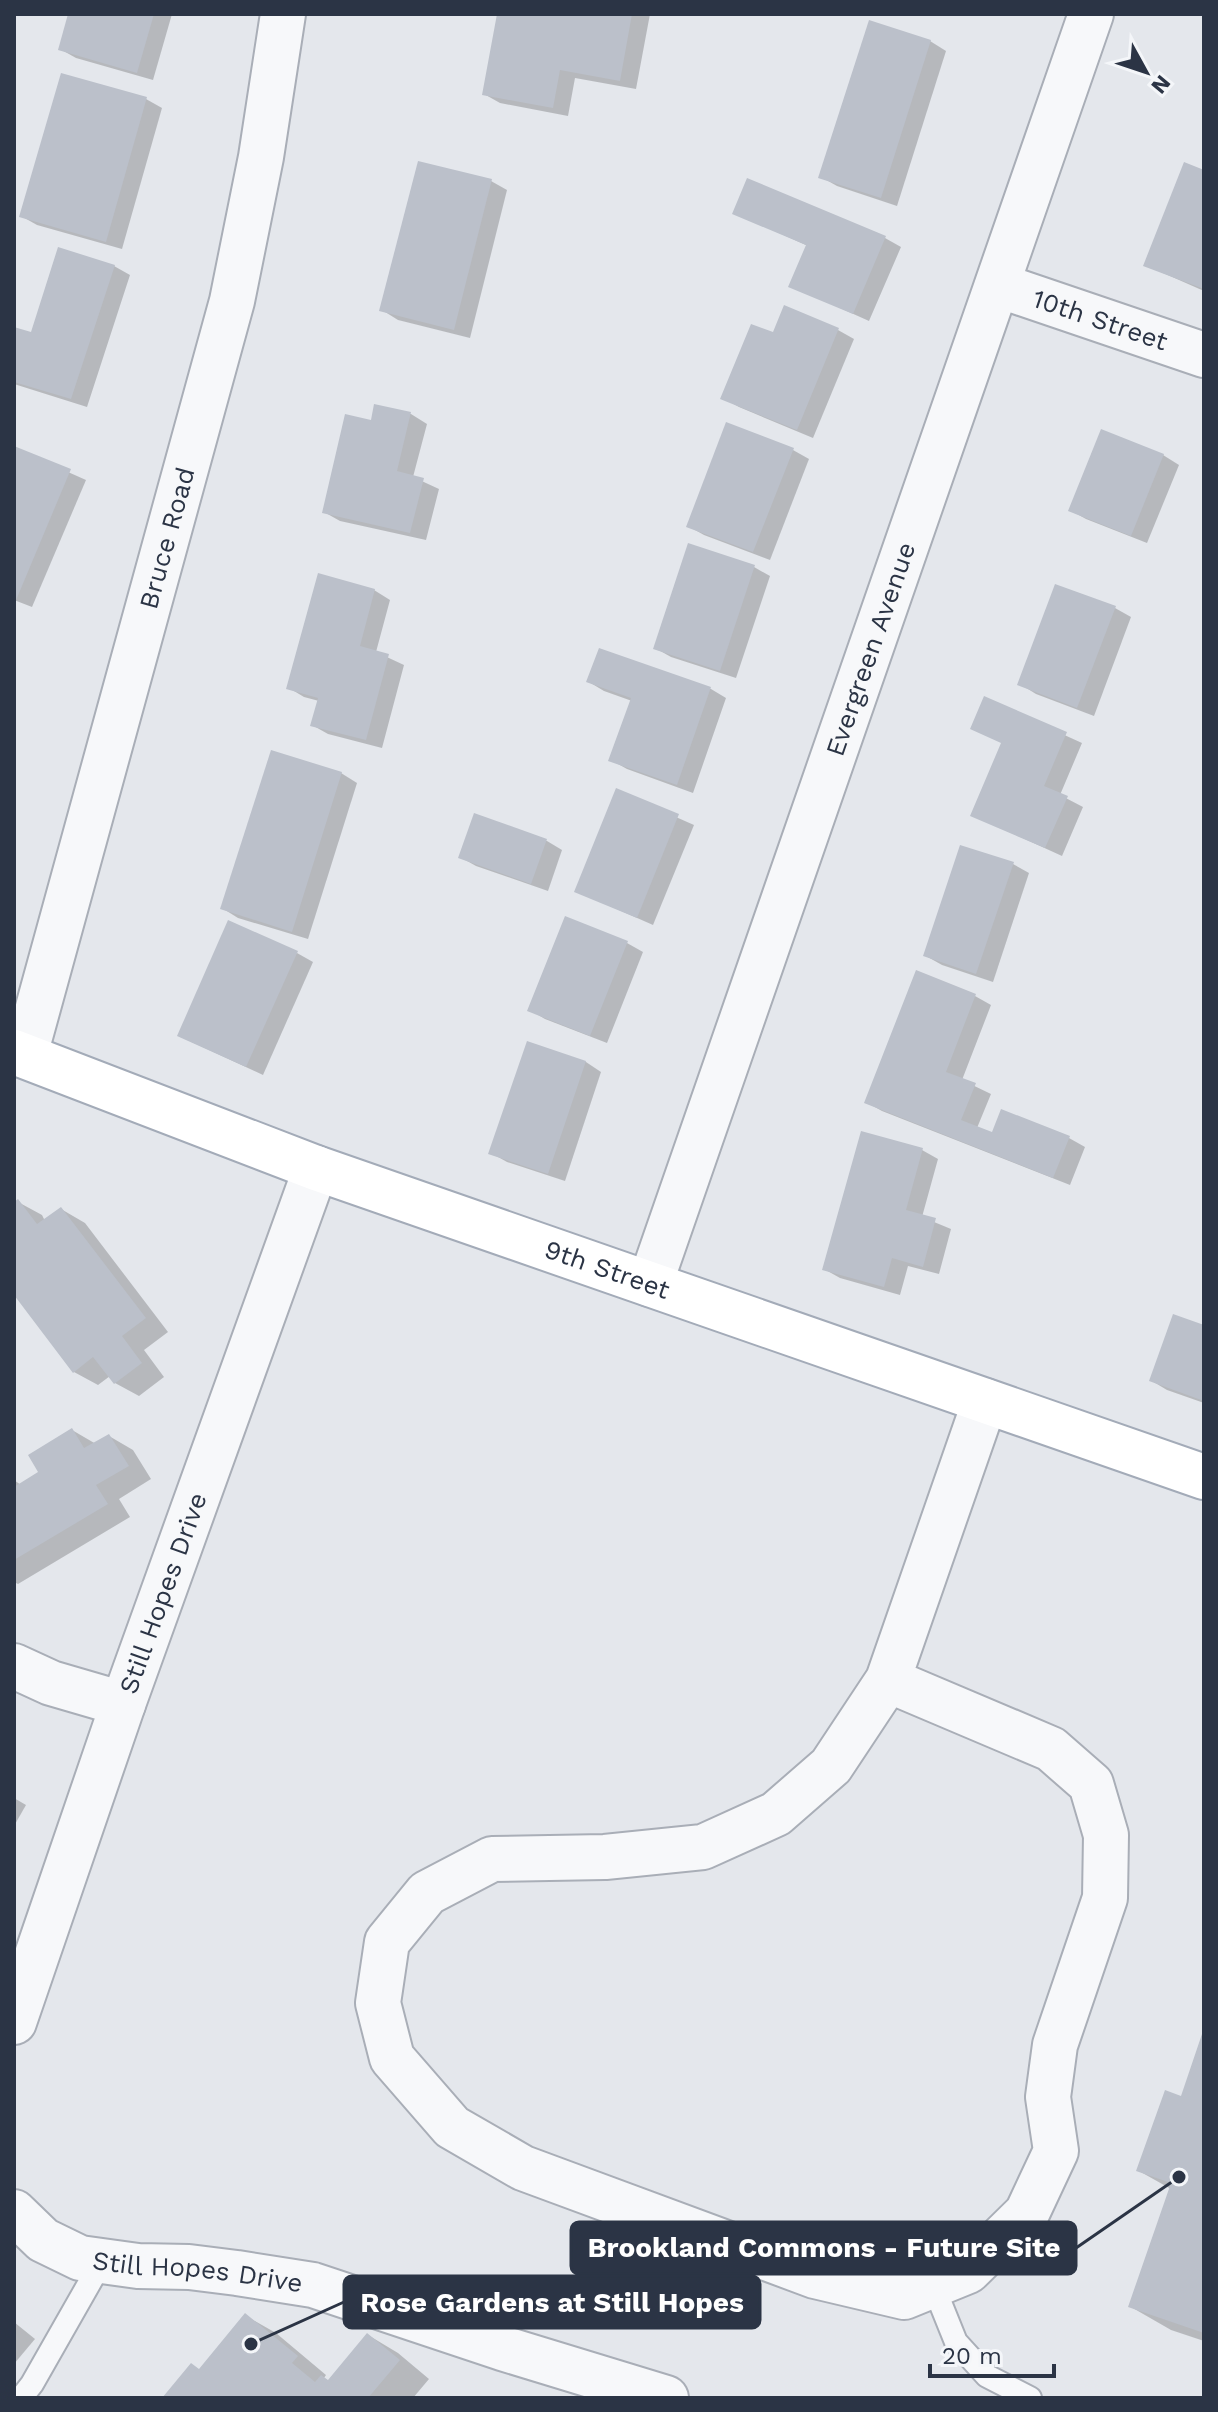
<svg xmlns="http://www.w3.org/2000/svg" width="1218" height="2412" font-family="'Work Sans',sans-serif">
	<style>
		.shadow { fill: #0003 }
		.building { fill: #bbc0ca }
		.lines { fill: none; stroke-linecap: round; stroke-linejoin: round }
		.service-casing { stroke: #a9aeb7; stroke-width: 26 }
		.minor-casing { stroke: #a9aeb7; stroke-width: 48 }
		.primary-casing { stroke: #a3abb8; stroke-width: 48 }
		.service { stroke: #f7f8fa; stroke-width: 22 }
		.minor { stroke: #f7f8fa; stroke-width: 44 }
		.primary { stroke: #fff; stroke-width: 44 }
		.labels { text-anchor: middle; stroke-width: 6; stroke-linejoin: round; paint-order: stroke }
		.street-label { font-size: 26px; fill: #2b3445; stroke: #f4f6f9 }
		.leader { fill: none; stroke: #2b3445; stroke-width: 3 }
		.callout-dot { fill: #2b3445; stroke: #f4f6f9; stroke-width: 3 }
		.callout { fill: #2b3445; stroke: #2b3445; stroke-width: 3 }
		.callout-label { font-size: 28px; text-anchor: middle; font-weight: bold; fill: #fff }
	</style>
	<rect width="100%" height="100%" fill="#e4e7ec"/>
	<g class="shadow">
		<polygon points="70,14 172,14 153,80 76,58 60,49"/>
		<polygon points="499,14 650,14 636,89 575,78 568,116 500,103 484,94"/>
		<polygon points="930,41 946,51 897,206 837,186 821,177"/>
		<polygon points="62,75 146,99 162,108 122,249 37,225 21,216"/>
		<polygon points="1204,171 1204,291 1145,265"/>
		<polygon points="491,181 507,190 470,338 398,320 382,310"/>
		<polygon points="735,213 885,238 901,247 869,321 791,286 808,246"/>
		<polygon points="114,266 130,275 87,407 14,384 14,329 32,334"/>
		<polygon points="838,330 854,339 813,438 739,407 723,398"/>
		<polygon points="375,406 411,414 427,424 413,477 439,489 426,540 340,521 324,512 372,422"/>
		<polygon points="1102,431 1163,455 1179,465 1147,543 1086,519 1070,510"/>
		<polygon points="14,448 86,480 32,607 14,600"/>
		<polygon points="793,450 809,459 770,560 704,535 688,526"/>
		<polygon points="754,567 770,576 736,678 671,657 655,648"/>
		<polygon points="374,590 390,600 376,652 404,665 382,748 328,734 312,725 319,701 304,697 289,688"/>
		<polygon points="1115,608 1131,617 1094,716 1036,694 1020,684"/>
		<polygon points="600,650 711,689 726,698 693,793 627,769 611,760 632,701 604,691 589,682"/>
		<polygon points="985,699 1082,743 1060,795 1083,807 1062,856 972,815 1003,744"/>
		<polygon points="341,773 357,783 308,939 238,918 222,908"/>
		<polygon points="617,791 694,825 653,925 576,891"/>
		<polygon points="475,816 547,841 562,850 548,891 476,866 460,857"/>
		<polygon points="1013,864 1029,873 993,982 942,965 926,956"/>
		<polygon points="627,943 643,952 607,1043 545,1019 530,1010"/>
		<polygon points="297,953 313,962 263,1075 179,1036"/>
		<polygon points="975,996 991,1005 962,1080 991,1094 977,1128 993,1135 1069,1138 1085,1147 1070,1185 882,1111 866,1102"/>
		<polygon points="528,1043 586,1062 601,1072 565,1181 507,1162 491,1153"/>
		<polygon points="922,1150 938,1159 922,1217 951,1229 939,1274 908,1266 900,1295 840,1278 824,1269"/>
		<polygon points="18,1202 42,1215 45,1221 61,1209 85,1223 168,1332 144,1350 164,1377 139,1396 115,1383 110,1376 98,1385 74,1372 14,1292 14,1205"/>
		<polygon points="1204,1327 1204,1403 1167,1390 1152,1381"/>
		<polygon points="72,1430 96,1444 109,1436 133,1450 151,1479 119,1499 130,1517 18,1584 14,1582 14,1480 21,1485 41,1473"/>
		<polygon points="14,1798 26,1805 14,1826"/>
		<polygon points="1204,2035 1204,2341 1171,2330 1131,2307 1171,2189 1139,2171 1183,2098"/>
		<polygon points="246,2316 276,2333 326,2375 324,2378 328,2381 368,2335 398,2353 429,2379 413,2398 164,2398 200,2370"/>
		<polygon points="14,2322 35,2339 14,2364"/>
	</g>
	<g class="building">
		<polygon points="68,14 154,14 137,73 58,50"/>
		<polygon points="497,14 632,14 620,81 560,70 553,108 482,95"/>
		<polygon points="869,20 931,40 881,198 818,178"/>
		<polygon points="61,73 147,97 106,242 19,217"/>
		<polygon points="418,161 492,179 454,330 379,311"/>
		<polygon points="1184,162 1204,170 1204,289 1143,266"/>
		<polygon points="747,178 886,236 853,314 788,287 806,245 732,214"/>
		<polygon points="58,247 115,265 71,399 14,382 14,327 31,332"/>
		<polygon points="784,305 839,328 797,430 720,399 751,324 773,332"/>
		<polygon points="374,404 411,412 397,471 424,478 410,533 322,513 345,414 371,420"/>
		<polygon points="726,422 794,448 753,552 686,527"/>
		<polygon points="1101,429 1164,454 1131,536 1068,511"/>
		<polygon points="14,446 71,469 14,605"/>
		<polygon points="688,543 755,565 720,671 653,649"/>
		<polygon points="318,573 375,589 360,646 389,654 366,740 310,726 318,698 286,689"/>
		<polygon points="1055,584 1116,606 1077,708 1017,685"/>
		<polygon points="599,648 711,687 677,785 608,761 631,698 586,682"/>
		<polygon points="984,696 1067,732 1044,786 1068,796 1045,848 970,816 1001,743 970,729"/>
		<polygon points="271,750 342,772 292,932 220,909"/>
		<polygon points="616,788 679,814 637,918 574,892"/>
		<polygon points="474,813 547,839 531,884 458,858"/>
		<polygon points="960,845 1014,862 976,974 923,956"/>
		<polygon points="565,916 628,941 590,1036 527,1011"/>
		<polygon points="228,920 298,951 246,1067 177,1036"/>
		<polygon points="916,970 976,994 946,1072 976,1083 961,1120 992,1132 1001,1109 1070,1136 1053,1178 864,1103"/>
		<polygon points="527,1041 586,1061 548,1174 488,1154"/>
		<polygon points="861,1131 923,1148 906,1210 936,1218 923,1267 892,1258 884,1287 822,1270"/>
		<polygon points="18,1199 37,1224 61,1207 146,1318 122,1336 142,1363 114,1384 93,1357 73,1373 14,1295 14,1202"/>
		<polygon points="1173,1314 1204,1325 1204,1401 1149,1381"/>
		<polygon points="72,1428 84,1448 109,1434 129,1466 96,1485 108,1504 14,1560 14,1487 38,1472 28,1455"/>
		<polygon points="1203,2031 1204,2031 1204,2333 1128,2307 1171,2183 1136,2171 1165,2090 1181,2096"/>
		<polygon points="245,2313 298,2356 292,2363 315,2382 321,2375 328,2380 367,2333 400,2360 368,2398 162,2398 191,2363 199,2369"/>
	</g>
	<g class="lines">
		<g class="service-casing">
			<g id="service">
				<polyline points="933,2285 956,2342 987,2376 1030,2398"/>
				<polyline points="21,2398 32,2384 102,2261"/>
			</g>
		</g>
		<g class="minor-casing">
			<g id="minor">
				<path id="s1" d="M 998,285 L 1204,355"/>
				<path id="s2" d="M 25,1055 L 232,301 L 261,157 L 283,14"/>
				<path id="s3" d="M 650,1284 L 1091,14"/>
				<polyline points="14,1666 51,1683 123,1704"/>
				<polyline points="888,1680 1051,1749 1091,1784 1106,1835 1105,1898 1055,2045 1048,2097 1056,2151 1027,2213 968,2271 904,2297 815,2276 523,2168 452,2127 392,2058 378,2003 387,1942 427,1893 492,1859 605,1857 703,1847 776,1814 831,1766 888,1680 985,1401"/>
				<path id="s4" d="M 14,2022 L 123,1704 L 316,1168"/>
				<path id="s5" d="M 14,2212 L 43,2240 L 80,2258 L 138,2266 L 189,2267 L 237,2273 L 313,2285 L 502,2348 L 666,2398"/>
			</g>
		</g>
		<g class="primary-casing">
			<g id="primary">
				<path id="s6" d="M 14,1052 L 316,1168 L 1204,1477"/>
			</g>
		</g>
		<use href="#service" class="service"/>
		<use href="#minor" class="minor"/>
		<use href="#primary" class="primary"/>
	</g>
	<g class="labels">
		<g class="street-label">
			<text dy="9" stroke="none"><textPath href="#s1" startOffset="108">10th Street</textPath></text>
			<text dy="9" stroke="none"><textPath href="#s2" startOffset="536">Bruce Road</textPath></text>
			<text dy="9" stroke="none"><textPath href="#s3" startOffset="672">Evergreen Avenue</textPath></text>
			<text dy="9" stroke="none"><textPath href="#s6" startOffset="632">9th Street</textPath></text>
			<text dy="9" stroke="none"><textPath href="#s4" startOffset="454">Still Hopes Drive</textPath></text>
			<text dy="9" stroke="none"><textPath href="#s5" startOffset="200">Still Hopes Drive</textPath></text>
		</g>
	</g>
	<path class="leader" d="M1179 2177L1076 2248M251 2344L344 2302"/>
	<g class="callout-dot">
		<circle cx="1179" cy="2177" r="8"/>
		<circle cx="251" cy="2344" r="8"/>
	</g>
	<g class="callout">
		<rect x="571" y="2222" width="505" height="52" rx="8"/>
		<rect x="344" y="2276" width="416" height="52" rx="8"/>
	</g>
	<g class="callout-label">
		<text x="824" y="2257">Brookland Commons - Future Site</text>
		<text x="552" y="2312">Rose Gardens at Still Hopes</text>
	</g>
	<rect width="1218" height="2412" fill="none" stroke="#2b3445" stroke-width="32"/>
	<g transform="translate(1146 72) rotate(130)" stroke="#f4f6f9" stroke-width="6" paint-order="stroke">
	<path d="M0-6L14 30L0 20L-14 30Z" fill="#2b3445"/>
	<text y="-12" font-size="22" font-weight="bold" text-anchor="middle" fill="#2b3445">N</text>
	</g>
	<path d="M930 2364v12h124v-12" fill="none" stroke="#2b3445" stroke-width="4"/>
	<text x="942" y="2364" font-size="24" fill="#2b3445" stroke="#f4f6f9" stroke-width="6" paint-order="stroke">20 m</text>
</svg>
